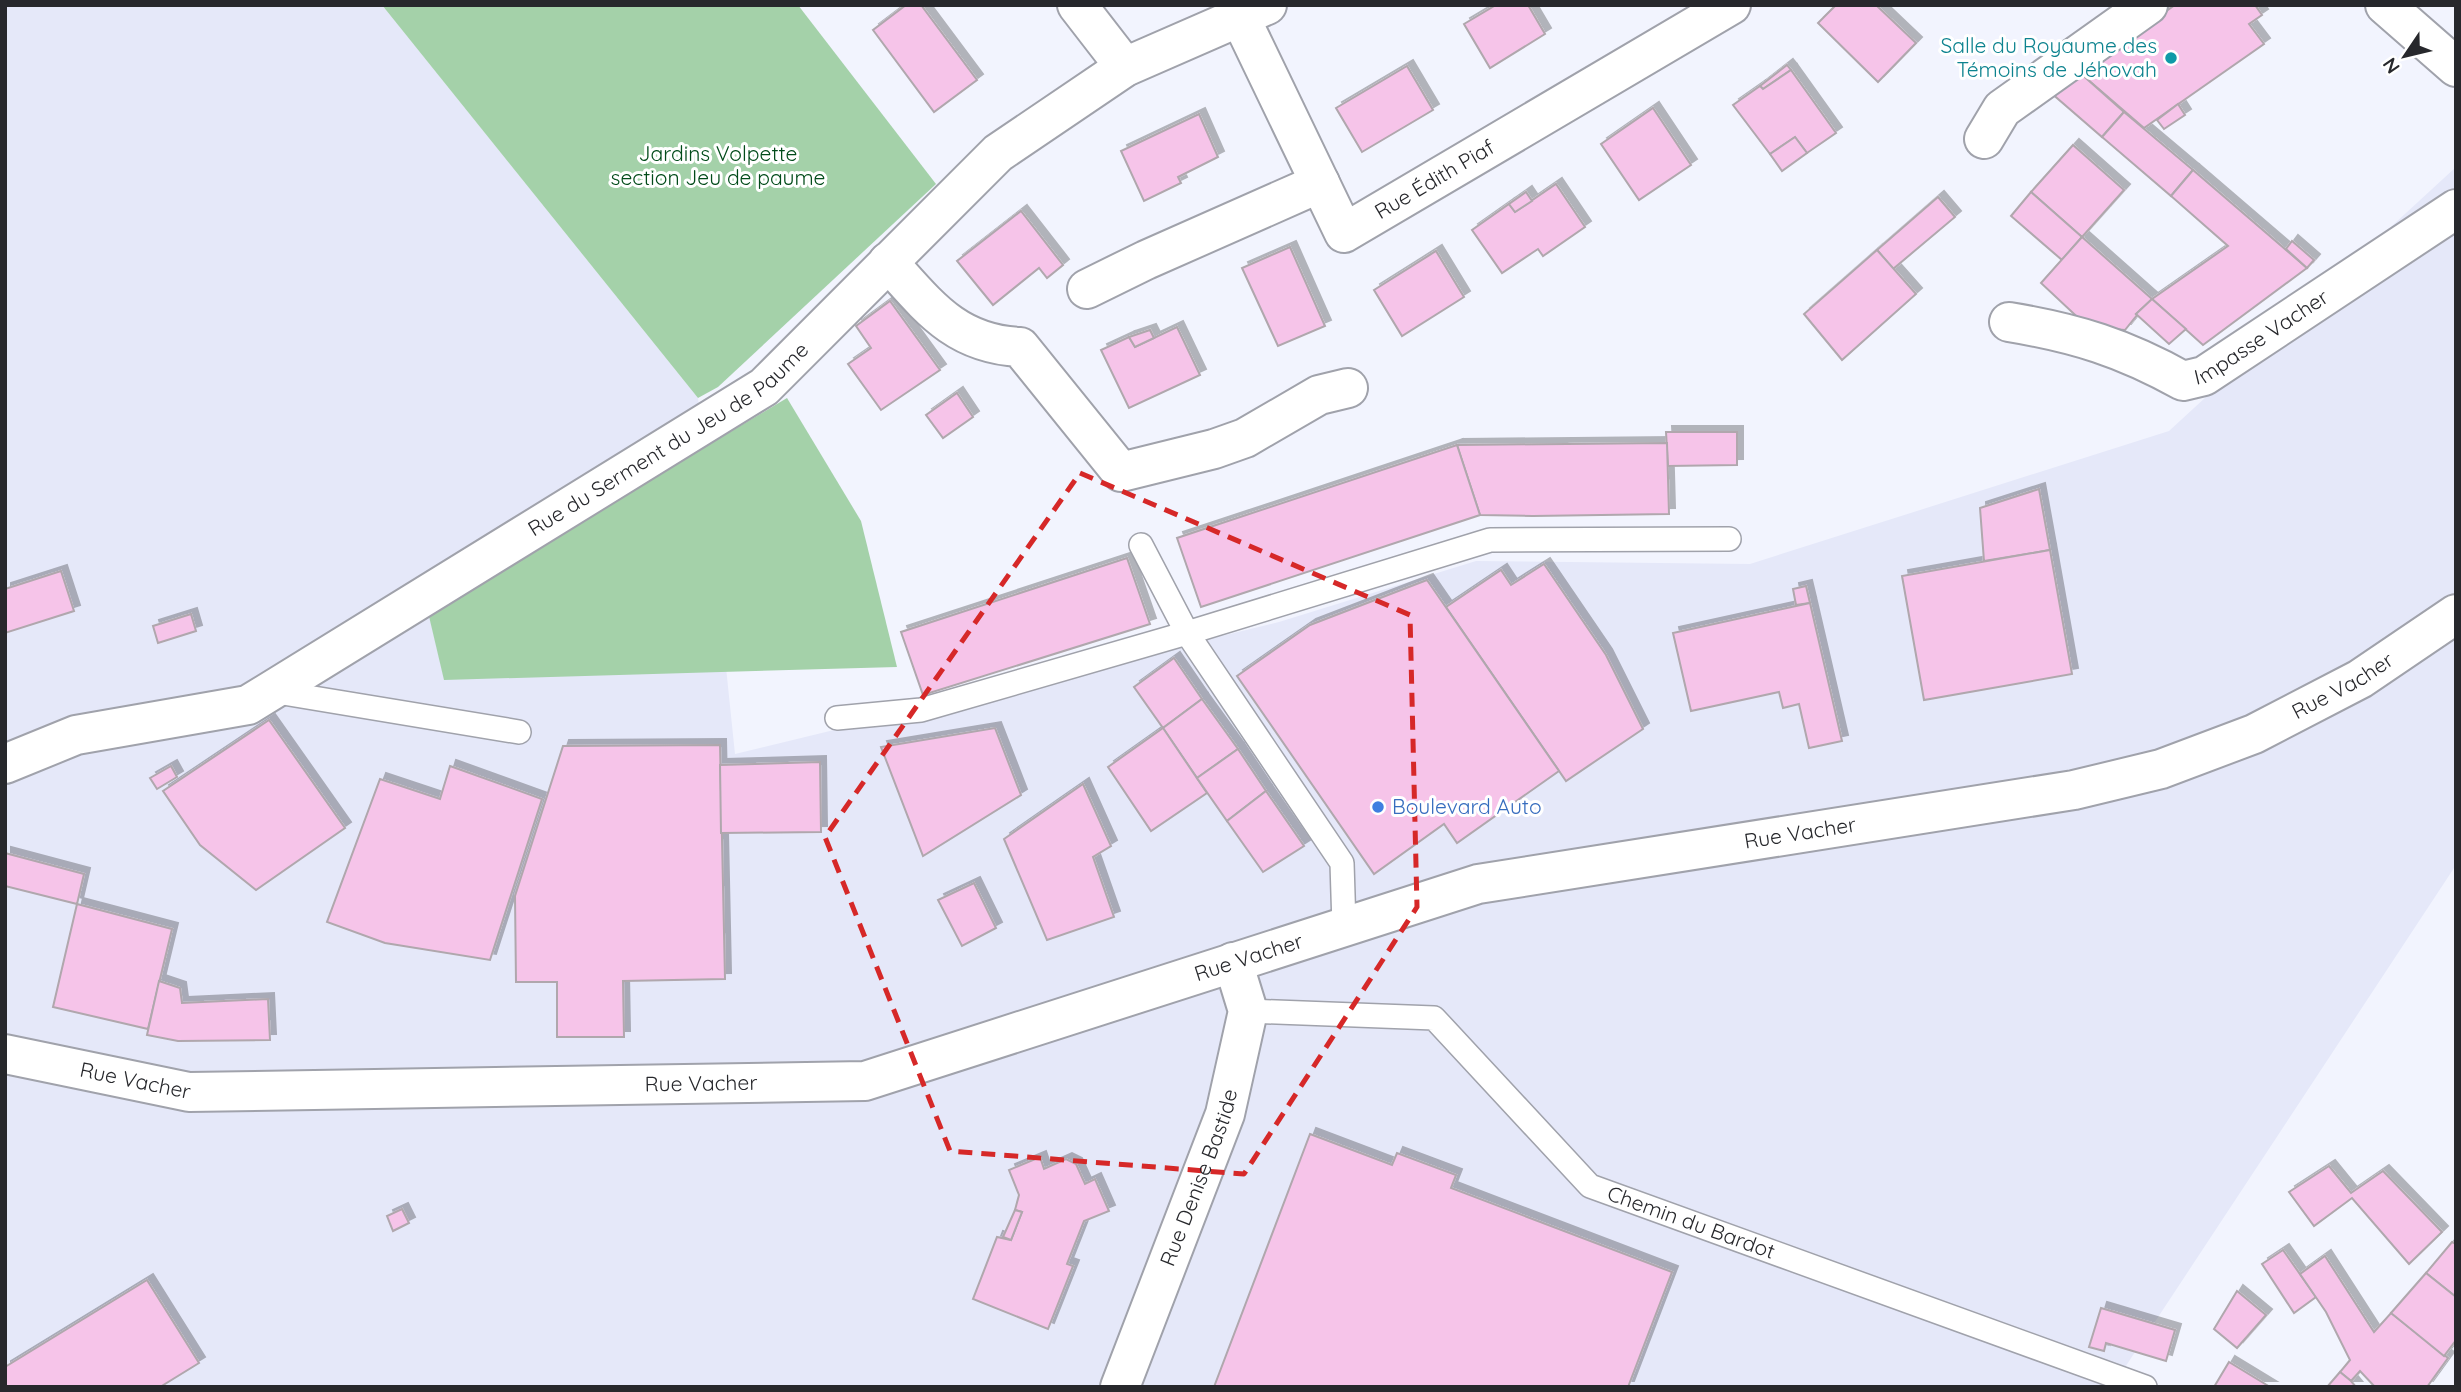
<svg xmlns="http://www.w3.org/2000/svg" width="2461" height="1392" font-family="Quicksand,sans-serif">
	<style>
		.built { fill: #e5e8f9 }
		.green { fill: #a4d1a9 }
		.building { fill: #f6c4e9; stroke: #b0a7ad; stroke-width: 2; filter: url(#shadow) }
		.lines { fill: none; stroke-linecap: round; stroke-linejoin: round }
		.lane-casing { stroke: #a0a2ab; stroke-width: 26 }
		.street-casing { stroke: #a0a2ab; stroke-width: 42 }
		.lane { stroke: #fff; stroke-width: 23 }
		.street { stroke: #fff; stroke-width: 38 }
		.marked { fill: none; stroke: #d62828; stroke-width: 5; stroke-dasharray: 14 9; stroke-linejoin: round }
		.culture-dot { fill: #0f9aa8; stroke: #fff; stroke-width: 2.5 }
		.shop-dot { fill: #3f7fe0; stroke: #fff; stroke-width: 2.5 }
		.labels { text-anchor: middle; stroke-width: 6; stroke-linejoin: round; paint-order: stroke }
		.culture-label { font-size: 21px; fill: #0d838f; stroke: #fff; text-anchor: end }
		.park-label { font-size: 21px; fill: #014b19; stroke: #fff }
		.street-label { font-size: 21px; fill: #27282c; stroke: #fff }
		.shop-label { font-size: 21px; fill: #366cbe; stroke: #fff; text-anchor: start }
	</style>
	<defs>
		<filter id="shadow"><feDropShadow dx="6" dy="-6" stdDeviation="0" flood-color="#0004"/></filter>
	</defs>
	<rect width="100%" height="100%" fill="#f2f4fe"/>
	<polygon class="built" points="5,5 382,5 698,398 735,754 1279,622 1476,561 1750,564 2169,431 2456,167 2456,865 2112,1387 5,1387"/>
	<g class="green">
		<polygon points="382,5 798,5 936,184 718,387 698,398"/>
		<polygon points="787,398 861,521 897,667 444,680 428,612"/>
	</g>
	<g class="building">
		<polygon points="906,5 921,5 977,80 934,112 873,30"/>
		<polygon points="1496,5 1528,5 1545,34 1490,68 1464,24"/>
		<polygon points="1836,5 1876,5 1916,43 1878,82 1818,23"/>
		<polygon points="2175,5 2255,5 2262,15 2249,24 2264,44 2144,128 2079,72"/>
		<polygon points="1787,65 1791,70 1763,89 1760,86"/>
		<polygon points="1407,66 1433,110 1362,152 1336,108"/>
		<polygon points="1791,70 1836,133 1807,153 1795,137 1770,154 1733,105 1760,86 1763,89"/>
		<polygon points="2079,72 2124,112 2102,137 2050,92"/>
		<polygon points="2178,104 2185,115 2164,129 2157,120"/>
		<polygon points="1653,108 1691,165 1639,200 1601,144"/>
		<polygon points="2124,112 2193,170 2171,196 2102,137"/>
		<polygon points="1199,114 1218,157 1178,177 1181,183 1144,201 1121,151"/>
		<polygon points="1795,137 1807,153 1782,171 1770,154"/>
		<polygon points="2073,145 2124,190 2082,237 2031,192"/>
		<polygon points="2193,170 2307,268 2203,345 2152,299 2228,246 2171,196"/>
		<polygon points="1556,184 1585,227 1543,256 1538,249 1502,273 1472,230 1509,204 1515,212"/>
		<polygon points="1526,192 1532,201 1515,212 1509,204"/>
		<polygon points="2031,192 2082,237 2062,260 2011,216"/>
		<polygon points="1938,197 1955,217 1893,269 1877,250"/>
		<polygon points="1021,211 1063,265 1047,278 1039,268 993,305 957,261"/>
		<polygon points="2082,237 2152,299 2136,314 2137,315 2125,330 2088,327 2041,283"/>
		<polygon points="2292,241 2314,260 2307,268 2286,249"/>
		<polygon points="1290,247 1325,326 1278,346 1242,268"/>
		<polygon points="1877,250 1916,294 1842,360 1804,314"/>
		<polygon points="1436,251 1464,297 1402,336 1374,290"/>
		<polygon points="2152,299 2186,329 2169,344 2136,314"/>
		<polygon points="890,301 940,370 881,410 848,364 871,348 856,326"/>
		<polygon points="1177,327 1200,375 1129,408 1101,350 1129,337 1135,347"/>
		<polygon points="1150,330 1154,338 1135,347 1129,337"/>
		<polygon points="957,393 973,417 943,438 926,415"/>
		<polygon points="1666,432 1737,432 1737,465 1668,466"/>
		<polygon points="1667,443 1669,514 1533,516 1480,515 1457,445"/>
		<polygon points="1457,445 1480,515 1201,607 1177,538"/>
		<polygon points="2039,489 2050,550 1984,561 1980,508"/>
		<polygon points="2050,550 2072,674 1924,700 1902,576"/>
		<polygon points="1127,558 1150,624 923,695 901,632"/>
		<polygon points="1544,564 1606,655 1643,729 1566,781 1446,607 1501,570 1511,585"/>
		<polygon points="61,571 74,611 5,633 5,589"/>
		<polygon points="1427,580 1559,771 1457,843 1444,824 1374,874 1237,676 1310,625"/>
		<polygon points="1806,586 1810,603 1796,605 1793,589"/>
		<polygon points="1810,603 1842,741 1809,748 1799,704 1783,708 1779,692 1691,711 1673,633"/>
		<polygon points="191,614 196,631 158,643 153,626"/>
		<polygon points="1174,658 1202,699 1163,728 1134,687"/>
		<polygon points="1202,699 1238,749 1197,778 1163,728"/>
		<polygon points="269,720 345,828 256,890 200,845 163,791"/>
		<polygon points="995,728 1021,795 923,856 881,747"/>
		<polygon points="1163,728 1207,793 1151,831 1108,767"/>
		<polygon points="720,745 725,979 623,981 624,1037 557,1037 557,982 516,982 515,896 563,746"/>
		<polygon points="1238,749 1266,791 1227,821 1197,778"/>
		<polygon points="820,762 821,832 721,833 720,765"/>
		<polygon points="171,766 177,777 157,789 150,778"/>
		<polygon points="450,766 542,799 490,960 385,943 327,922 380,779 440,799"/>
		<polygon points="1083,784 1111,846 1093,857 1114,917 1047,940 1004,839"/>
		<polygon points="1266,791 1304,846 1263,872 1227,821"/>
		<polygon points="5,853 84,874 77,904 5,886"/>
		<polygon points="974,883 996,928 962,946 938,900"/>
		<polygon points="77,904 172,929 148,1029 53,1007"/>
		<polygon points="159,981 180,988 182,1003 268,999 270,1040 178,1041 147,1035"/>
		<polygon points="1310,1134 1392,1165 1397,1153 1456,1175 1451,1188 1672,1272 1628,1387 1214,1387"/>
		<polygon points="1040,1157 1044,1169 1066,1159 1076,1164 1085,1184 1095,1179 1109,1211 1084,1221 1067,1264 1073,1266 1048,1329 973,1299 997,1237 1011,1240 1022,1212 1015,1210 1019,1195 1009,1170"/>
		<polygon points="2329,1166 2351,1193 2383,1171 2442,1232 2409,1264 2352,1198 2314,1226 2289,1192"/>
		<polygon points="402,1209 409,1223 393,1231 387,1216"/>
		<polygon points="1015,1210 1022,1212 1011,1240 1003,1237"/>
		<polygon points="2452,1242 2456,1244 2456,1297 2426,1273"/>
		<polygon points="2283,1250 2316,1297 2294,1313 2262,1264"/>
		<polygon points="2325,1256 2374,1332 2391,1313 2448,1358 2427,1387 2375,1387 2360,1371 2351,1381 2340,1372 2350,1360 2326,1312 2300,1274"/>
		<polygon points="2426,1273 2456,1297 2456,1340 2444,1356 2391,1313"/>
		<polygon points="147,1280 199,1363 160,1387 5,1387 5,1367"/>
		<polygon points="2237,1291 2266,1315 2237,1348 2214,1329"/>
		<polygon points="2101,1308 2175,1330 2166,1361 2106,1343 2104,1351 2089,1347"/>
		<polygon points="2229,1362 2270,1387 2214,1387"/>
		<polygon points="2340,1372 2351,1381 2356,1387 2327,1387"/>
	</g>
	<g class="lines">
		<g class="lane-casing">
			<g id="lane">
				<polyline points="1141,545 1187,633 1342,863 1344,926"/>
				<polyline points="271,691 519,732"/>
				<polyline points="837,718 921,710 1187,633 1490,540 1729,539"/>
				<path id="s1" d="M 1248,1011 L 1434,1018 L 1590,1186 L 2145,1387"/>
			</g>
		</g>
		<g class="street-casing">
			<g id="street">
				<polyline points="1077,5 1125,67"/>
				<polyline points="2385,5 2456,67"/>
				<path id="s2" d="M 1240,17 L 1344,233 L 1731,5"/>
				<polyline points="1984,139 2002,109 2148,5"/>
				<path d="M 888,262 C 928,306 955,344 1020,347 L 1121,472 L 1214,449 L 1245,438 L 1319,395 L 1348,388"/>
				<polyline points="1087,289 1146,260 1320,183"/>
				<path id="s3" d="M 2009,322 C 2076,333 2124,348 2183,381 L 2204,376 L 2456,209"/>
				<path id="s4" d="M 5,764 L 76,735 L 248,705 L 764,387 L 998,153 L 1125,67 L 1267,5"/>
				<path id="s5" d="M 5,1054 L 189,1092 L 865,1081 L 1478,884 L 2074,790 L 2161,769 L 2254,734 L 2360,679 L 2456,614"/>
				<path id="s6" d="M 1120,1387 L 1225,1114 L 1248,1011 L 1233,962"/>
			</g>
		</g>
		<use href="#lane" class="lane"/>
		<use href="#street" class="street"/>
	</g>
	<path class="marked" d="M 1080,473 L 1410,615 L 1417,907 L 1244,1174 L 950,1151 L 825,837 Z"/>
	<circle class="culture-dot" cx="2171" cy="58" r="7"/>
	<circle class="shop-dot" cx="1378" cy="807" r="7"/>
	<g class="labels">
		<g class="culture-label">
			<text x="2157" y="53">Salle du Royaume des<tspan x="2157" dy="24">Témoins de Jéhovah</tspan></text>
		</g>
		<g class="park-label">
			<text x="718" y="161">Jardins Volpette<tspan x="718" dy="24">section Jeu de paume</tspan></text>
		</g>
		<g class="street-label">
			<text dy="7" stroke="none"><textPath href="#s2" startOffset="345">Rue Édith Piaf</textPath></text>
			<text dy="7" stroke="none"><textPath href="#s3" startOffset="275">Impasse Vacher</textPath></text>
			<text dy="7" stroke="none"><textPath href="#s4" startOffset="749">Rue du Serment du Jeu de Paume</textPath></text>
			<text dy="7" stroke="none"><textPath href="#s5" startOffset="2401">Rue Vacher</textPath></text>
			<text dy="7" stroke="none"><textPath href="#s5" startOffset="1834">Rue Vacher</textPath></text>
			<text dy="7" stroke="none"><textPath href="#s5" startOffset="1267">Rue Vacher</textPath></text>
			<text dy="7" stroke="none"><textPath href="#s5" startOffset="133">Rue Vacher</textPath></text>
			<text dy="7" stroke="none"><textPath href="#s5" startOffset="700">Rue Vacher</textPath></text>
			<text dy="7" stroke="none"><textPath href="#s6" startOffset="224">Rue Denise Bastide</textPath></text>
			<text dy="7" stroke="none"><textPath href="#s1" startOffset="523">Chemin du Bardot</textPath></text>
		</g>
		<g class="shop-label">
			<text x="1392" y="814">Boulevard Auto</text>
		</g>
	</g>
	<rect width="2461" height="1392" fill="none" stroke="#27282c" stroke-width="14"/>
	<g transform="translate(2405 56) rotate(235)" stroke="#ffffff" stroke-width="5" paint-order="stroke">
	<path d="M0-5L12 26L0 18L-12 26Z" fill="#27282c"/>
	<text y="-10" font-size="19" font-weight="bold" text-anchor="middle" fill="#27282c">N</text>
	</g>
</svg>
